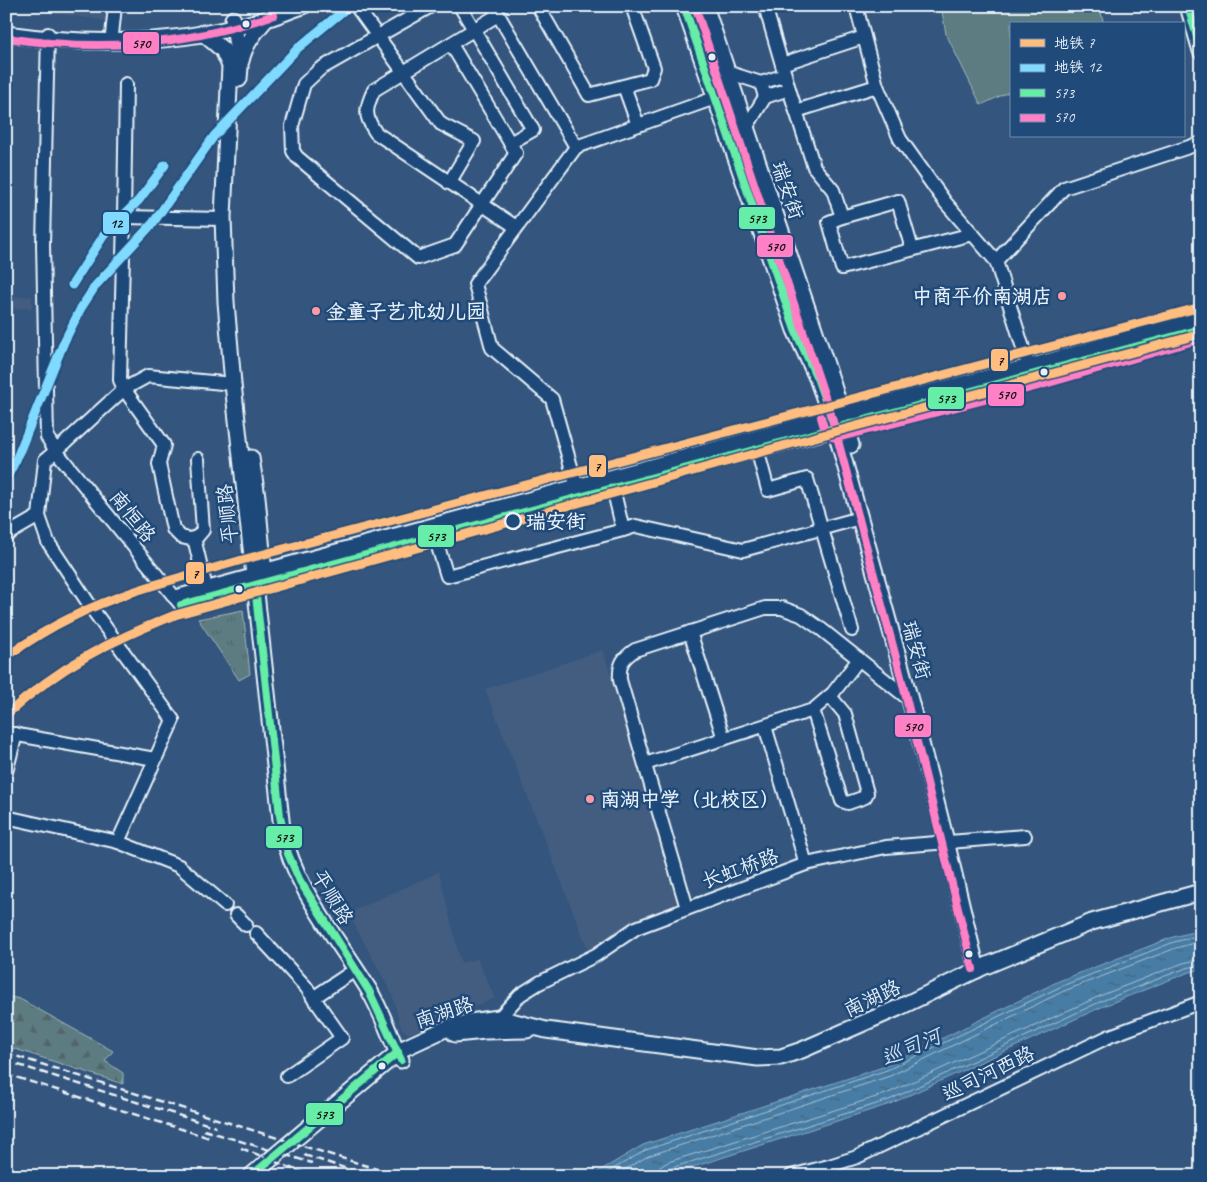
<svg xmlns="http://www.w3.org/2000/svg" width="1207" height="1182" font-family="Caveat,'LXGW WenKai TC',sans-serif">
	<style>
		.built { fill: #435d7f }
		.grass { fill: url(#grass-tufts); stroke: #a2b6bc }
		.forest { fill: url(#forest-firs); stroke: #a2b6bc }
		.green { fill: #5c7c81; stroke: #a2b6bc }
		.water { fill: url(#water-ripples); stroke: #87abc6 }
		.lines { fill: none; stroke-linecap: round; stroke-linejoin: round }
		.shore { stroke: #a8c2d6; stroke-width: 1 }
		.minor-casing { stroke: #e8f1f8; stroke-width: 16 }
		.major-casing { stroke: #e8f1f8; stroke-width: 19 }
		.minor { stroke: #1f4a7a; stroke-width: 12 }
		.major { stroke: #1f4a7a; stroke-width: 15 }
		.rail { stroke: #e8f1f8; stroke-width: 2.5; stroke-dasharray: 8 4; stroke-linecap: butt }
		.bus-1-casing { stroke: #1f4a7a; stroke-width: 11 }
		.bus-2-casing { stroke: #1f4a7a; stroke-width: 11 }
		.bus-1 { stroke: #66eda8; stroke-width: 8 }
		.bus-2 { stroke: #ff80c5; stroke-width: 8 }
		.metro-1-casing { stroke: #1f4a7a; stroke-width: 12 }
		.metro-2-casing { stroke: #1f4a7a; stroke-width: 12 }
		.metro-1 { stroke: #ffbd80; stroke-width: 9 }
		.metro-2 { stroke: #80d9ff; stroke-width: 9 }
		.bus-dot { fill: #e8f1f8; stroke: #1f4a7a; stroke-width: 2 }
		.poi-dot { fill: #ff9aa2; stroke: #1f4a7a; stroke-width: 2 }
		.stop-dot { fill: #1f4a7a; stroke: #e8f1f8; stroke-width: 2.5 }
		.labels { text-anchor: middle; stroke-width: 5; stroke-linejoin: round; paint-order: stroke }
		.street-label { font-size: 20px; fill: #e8f1f8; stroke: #1f4a7a }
		.poi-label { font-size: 20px; font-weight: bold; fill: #e8f1f8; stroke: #1f4a7a; text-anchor: start }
		.stop-label { font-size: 20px; font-weight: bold; fill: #e8f1f8; stroke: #1f4a7a; text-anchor: start }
		.water-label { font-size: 21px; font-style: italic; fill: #d0dfeb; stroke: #1f4a7a }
		.line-badge { stroke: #1f4a7a; stroke-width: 2 }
		.pale-badge-label { font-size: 14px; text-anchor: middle; font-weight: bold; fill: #111 }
	</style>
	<defs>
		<pattern id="grass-tufts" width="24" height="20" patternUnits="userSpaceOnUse" patternTransform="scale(1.25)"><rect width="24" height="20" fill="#5c7c81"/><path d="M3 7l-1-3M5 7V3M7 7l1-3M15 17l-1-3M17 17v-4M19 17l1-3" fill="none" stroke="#526568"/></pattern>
		<pattern id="forest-firs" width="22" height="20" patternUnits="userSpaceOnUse" patternTransform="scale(1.25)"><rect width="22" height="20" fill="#5c7c81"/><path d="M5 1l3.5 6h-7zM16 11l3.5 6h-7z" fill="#526568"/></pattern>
		<pattern id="water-ripples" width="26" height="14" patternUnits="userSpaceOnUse" patternTransform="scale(1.25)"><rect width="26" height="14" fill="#477ca4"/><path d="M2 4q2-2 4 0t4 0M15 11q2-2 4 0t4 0" fill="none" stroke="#47657c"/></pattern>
	</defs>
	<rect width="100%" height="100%" fill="#34557d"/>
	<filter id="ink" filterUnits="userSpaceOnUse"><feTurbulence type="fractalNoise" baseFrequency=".02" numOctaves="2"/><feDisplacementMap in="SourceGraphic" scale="10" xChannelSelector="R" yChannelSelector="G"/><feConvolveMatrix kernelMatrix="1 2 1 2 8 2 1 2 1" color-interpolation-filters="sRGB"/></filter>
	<g filter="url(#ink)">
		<g class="built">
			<polygon points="6,6 109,6 108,21"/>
			<polygon points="6,278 9,279 9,297 32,296 32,308 9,309 9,330 6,330"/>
			<polygon points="603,650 687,908 589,952 485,689"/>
			<polygon points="439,872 461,963 477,959 495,998 409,1034 401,1028 392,994 348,913"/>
		</g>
		<polygon class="grass" points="243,610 250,674 239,680 198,619"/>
		<polygon class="forest" points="6,996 20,999 113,1051 105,1061 123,1073 123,1084 6,1046"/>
		<polygon class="green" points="941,6 1099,6 1104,24 1011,24 1011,91 981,105 946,34"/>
		<polygon class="water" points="1201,930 1201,969 1187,973 1106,1005 890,1104 665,1176 591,1176 643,1145 886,1066 1059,981 1173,937"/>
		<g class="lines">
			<g class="shore">
				<polyline points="601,1176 646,1150 887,1070 1062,986 1174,942 1201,935"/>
				<polyline points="614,1176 648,1156 890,1076 1064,991 1176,948 1201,941"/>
				<polyline points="658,1176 660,1167 668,1162 886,1094 1102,995 1183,963 1201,959"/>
				<polyline points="664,1176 666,1170 671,1168 889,1100 1104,1000 1186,968 1201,965"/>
			</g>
			<g class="minor-casing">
				<g id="minor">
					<polyline points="356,6 441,124 474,141 449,183"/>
					<polyline points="431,6 320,69 304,84 292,126 293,151 297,157 418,258 455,245 516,153 451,44"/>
					<polyline points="460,6 533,130 510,143"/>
					<polyline points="493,6 576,147"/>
					<polyline points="538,6 589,95 650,79 654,68 632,6"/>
					<polyline points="765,6 785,75"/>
					<polyline points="856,6 877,86 900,139 945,202 996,261 1032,377"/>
					<path d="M 498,15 L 374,90 C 365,109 364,116 376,133 L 516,227"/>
					<polyline points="112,35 115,6"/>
					<polyline points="782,64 864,37"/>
					<polyline points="727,72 761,83 765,97 746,128"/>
					<polyline points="761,83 785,75 789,89 765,97"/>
					<polyline points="126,84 124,217 120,380 124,389 164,445 159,464 173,529 181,537 190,539 197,537 203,530 198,459"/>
					<polyline points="624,86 638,125"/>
					<polyline points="789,89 814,167 833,190 842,217 829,222 842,268 972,234"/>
					<polyline points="796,111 877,86"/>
					<polyline points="124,217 223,219"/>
					<polyline points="842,217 898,201 912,249"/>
					<polyline points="996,261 1064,188 1201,143"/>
					<polyline points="233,384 148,376 124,389 56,451 181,605 255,586"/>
					<polyline points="757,449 768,490 807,479 852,630"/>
					<polyline points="613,488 623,530 636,526 743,550 860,518"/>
					<polyline points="579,495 552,399 492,348 475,284 576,147 715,98"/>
					<polyline points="6,535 39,516"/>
					<polyline points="435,537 447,576 623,530"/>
					<polyline points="194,538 206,588"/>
					<polyline points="174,597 254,575"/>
					<polyline points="690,632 724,739"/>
					<polyline points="813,710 842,801 848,803 865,797 867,793 845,714 830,696"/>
					<polyline points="765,726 806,864"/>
					<polyline points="6,733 155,759"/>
					<polyline points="645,764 813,710 833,693 859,659"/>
					<polyline points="6,772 16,734"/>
					<polyline points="6,817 118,842 173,720 95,613 48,542 39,516 45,460 56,451 47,437 43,244 48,34"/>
					<polyline points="118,842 179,866 225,905"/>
					<path d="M 687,908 L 620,680 C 619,664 622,659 635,650 L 765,608 L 782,608 L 801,615 L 821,629 L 910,700"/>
					<polyline points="236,915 246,925"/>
					<polyline points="256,933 306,987 342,1038 287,1076"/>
					<polyline points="313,998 355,970"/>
					<polyline points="499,1018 520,995 539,983 596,955 636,928 806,864 886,847 1025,836"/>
					<polyline points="791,1176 829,1166 857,1157 1110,1036 1201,1002"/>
				</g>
			</g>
			<g class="major-casing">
				<g id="major">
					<polyline points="684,6 795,330 817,378 835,428 910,700 946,841 977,970"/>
					<polyline points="705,6 831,379 851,445"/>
					<polyline points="1188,6 1201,51"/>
					<polyline points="233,19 240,67 239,79"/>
					<path d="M 203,33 L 223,50 L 230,66 L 223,217 L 226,302 L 233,384 L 282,829 C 295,890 337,937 369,990 C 382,1012 390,1037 401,1060"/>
					<path d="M 6,34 C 90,46 177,45 259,21 C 274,17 288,11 303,6"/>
					<path d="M 241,61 C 245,43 255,32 267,18"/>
					<polyline points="251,458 257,497 264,574"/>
					<polyline points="650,478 939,401"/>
					<polyline points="256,574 842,415 1029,367 1201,319"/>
					<polyline points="255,586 604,491"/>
					<polyline points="455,1034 485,1031 527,1030"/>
					<polyline points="251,1176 402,1049 443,1030 470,1022 499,1018 546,1030 758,1058 781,1057 802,1050 898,1008 983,967 1092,922 1201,892"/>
				</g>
			</g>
			<use href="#minor" class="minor"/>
			<use href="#major" class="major"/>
			<g class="rail">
				<polyline points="6,1053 399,1176"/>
				<polyline points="6,1061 216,1127"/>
				<polyline points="6,1074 210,1138"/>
				<polyline points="204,1130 312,1163"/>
				<polyline points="241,1148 311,1176"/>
				<polyline points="304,1155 370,1176"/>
			</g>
			<g class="bus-1-casing">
				<g id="bus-1">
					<polyline points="684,6 795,330 817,378 835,428"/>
					<polyline points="1188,6 1201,50"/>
					<polyline points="255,586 280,816 288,854 300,881 369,991 401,1060"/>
					<polyline points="181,605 1201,329"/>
					<polyline points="251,1176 398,1052"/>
				</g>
			</g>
			<g class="bus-2-casing">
				<g id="bus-2">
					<polyline points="696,9 832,418 898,665 973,969"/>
					<path d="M 6,38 C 101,52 183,46 274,15"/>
					<path d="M 821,417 C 824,427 825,437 837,438 L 1035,387 L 1201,339"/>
				</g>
			</g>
			<use href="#bus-1" class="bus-1"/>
			<use href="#bus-2" class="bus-2"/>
			<g class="metro-1-casing">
				<g id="metro-1">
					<path d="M 6,657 C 27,642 49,628 72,617 C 125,590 185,577 242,560 L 1201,307"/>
					<path d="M 6,715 C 60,666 108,642 175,615 L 819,436 L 1201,334"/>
				</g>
			</g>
			<g class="metro-2-casing">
				<g id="metro-2">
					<polyline points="72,285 104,235 139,200 165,165"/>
					<polyline points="6,479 16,460 64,342 81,308 96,285 153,223 214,136 298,48 349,6"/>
				</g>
			</g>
			<use href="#metro-1" class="metro-1"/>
			<use href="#metro-2" class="metro-2"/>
		</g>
	</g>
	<g class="bus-dot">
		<circle cx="246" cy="24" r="4.5"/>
		<circle cx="712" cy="57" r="4.5"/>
		<circle cx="1044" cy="372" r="4.5"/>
		<circle cx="239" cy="589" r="4.5"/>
		<circle cx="969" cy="954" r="4.5"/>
		<circle cx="382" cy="1066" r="4.5"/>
	</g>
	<g class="poi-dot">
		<circle cx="1062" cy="296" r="5"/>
		<circle cx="316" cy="311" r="5"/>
		<circle cx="590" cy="799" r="5"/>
	</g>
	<circle class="stop-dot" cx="513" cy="521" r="8"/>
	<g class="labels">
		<g class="street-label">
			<text transform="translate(788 190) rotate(71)" y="7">瑞安街</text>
			<text transform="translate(227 514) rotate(-96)" y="7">平顺路</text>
			<text transform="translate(133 516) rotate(51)" y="7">南恒路</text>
			<text transform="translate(917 650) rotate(75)" y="7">瑞安街</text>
			<text transform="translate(740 868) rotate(-20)" y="7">长虹桥路</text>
			<text transform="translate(333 897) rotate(59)" y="7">平顺路</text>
			<text transform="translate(872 998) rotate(-25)" y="7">南湖路</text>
			<text transform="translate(444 1012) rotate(-18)" y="7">南湖路</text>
			<text transform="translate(988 1073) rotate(-26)" y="7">巡司河西路</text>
		</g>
		<g class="poi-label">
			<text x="1052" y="303" text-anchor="end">中商平价南湖店</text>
			<text x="326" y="318">金童子艺术幼儿园</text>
			<text x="600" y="806">南湖中学（北校区）</text>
		</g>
		<g class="stop-label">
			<text x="526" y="528">瑞安街</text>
		</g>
		<g class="water-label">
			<text transform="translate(911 1047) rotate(-23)" y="7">巡司河</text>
		</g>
	</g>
	<g class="line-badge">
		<rect x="122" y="31" width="38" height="24" rx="5" fill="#ff80c5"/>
		<rect x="738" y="206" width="38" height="24" rx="5" fill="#66eda8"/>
		<rect x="102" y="211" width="28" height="24" rx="5" fill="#80d9ff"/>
		<rect x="756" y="234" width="38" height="24" rx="5" fill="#ff80c5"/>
		<rect x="990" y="348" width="19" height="24" rx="5" fill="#ffbd80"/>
		<rect x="987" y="383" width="38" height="24" rx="5" fill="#ff80c5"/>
		<rect x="927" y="386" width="38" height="24" rx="5" fill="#66eda8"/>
		<rect x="588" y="454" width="19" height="24" rx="5" fill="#ffbd80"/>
		<rect x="417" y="524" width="38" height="24" rx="5" fill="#66eda8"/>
		<rect x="185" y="561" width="20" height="24" rx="5" fill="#ffbd80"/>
		<rect x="894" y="714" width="38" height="24" rx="5" fill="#ff80c5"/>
		<rect x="265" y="825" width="38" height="24" rx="5" fill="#66eda8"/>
		<rect x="305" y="1102" width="39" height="24" rx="5" fill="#66eda8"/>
	</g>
	<g class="pale-badge-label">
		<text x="141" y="48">570</text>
		<text x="757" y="223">573</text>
		<text x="116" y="228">12</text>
		<text x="775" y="251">570</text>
		<text x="1000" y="365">7</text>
		<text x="1006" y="399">570</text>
		<text x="946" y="403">573</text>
		<text x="597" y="471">7</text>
		<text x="436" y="541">573</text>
		<text x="195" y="578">7</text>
		<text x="913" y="731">570</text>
		<text x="284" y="842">573</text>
		<text x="324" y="1119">573</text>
	</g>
	<rect width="1207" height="1182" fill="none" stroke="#1f4a7a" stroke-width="25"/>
	<rect x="12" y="12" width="1182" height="1157" fill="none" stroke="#e8f1f8" stroke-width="2" filter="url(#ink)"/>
	<rect x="1010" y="22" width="175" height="115" fill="#1f4a7a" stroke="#6f8dac"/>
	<rect x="1020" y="39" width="25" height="8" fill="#ffbd80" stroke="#6f8dac"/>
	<text x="1054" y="48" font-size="15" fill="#e8f1f8">地铁 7</text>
	<rect x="1020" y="64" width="25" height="8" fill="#80d9ff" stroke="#6f8dac"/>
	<text x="1054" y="72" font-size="15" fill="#e8f1f8">地铁 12</text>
	<rect x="1020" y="89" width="25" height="8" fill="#66eda8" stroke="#6f8dac"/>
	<text x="1054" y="98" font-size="15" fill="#e8f1f8">573</text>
	<rect x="1020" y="114" width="25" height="8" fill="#ff80c5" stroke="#6f8dac"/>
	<text x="1054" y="122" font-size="15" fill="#e8f1f8">570</text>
</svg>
